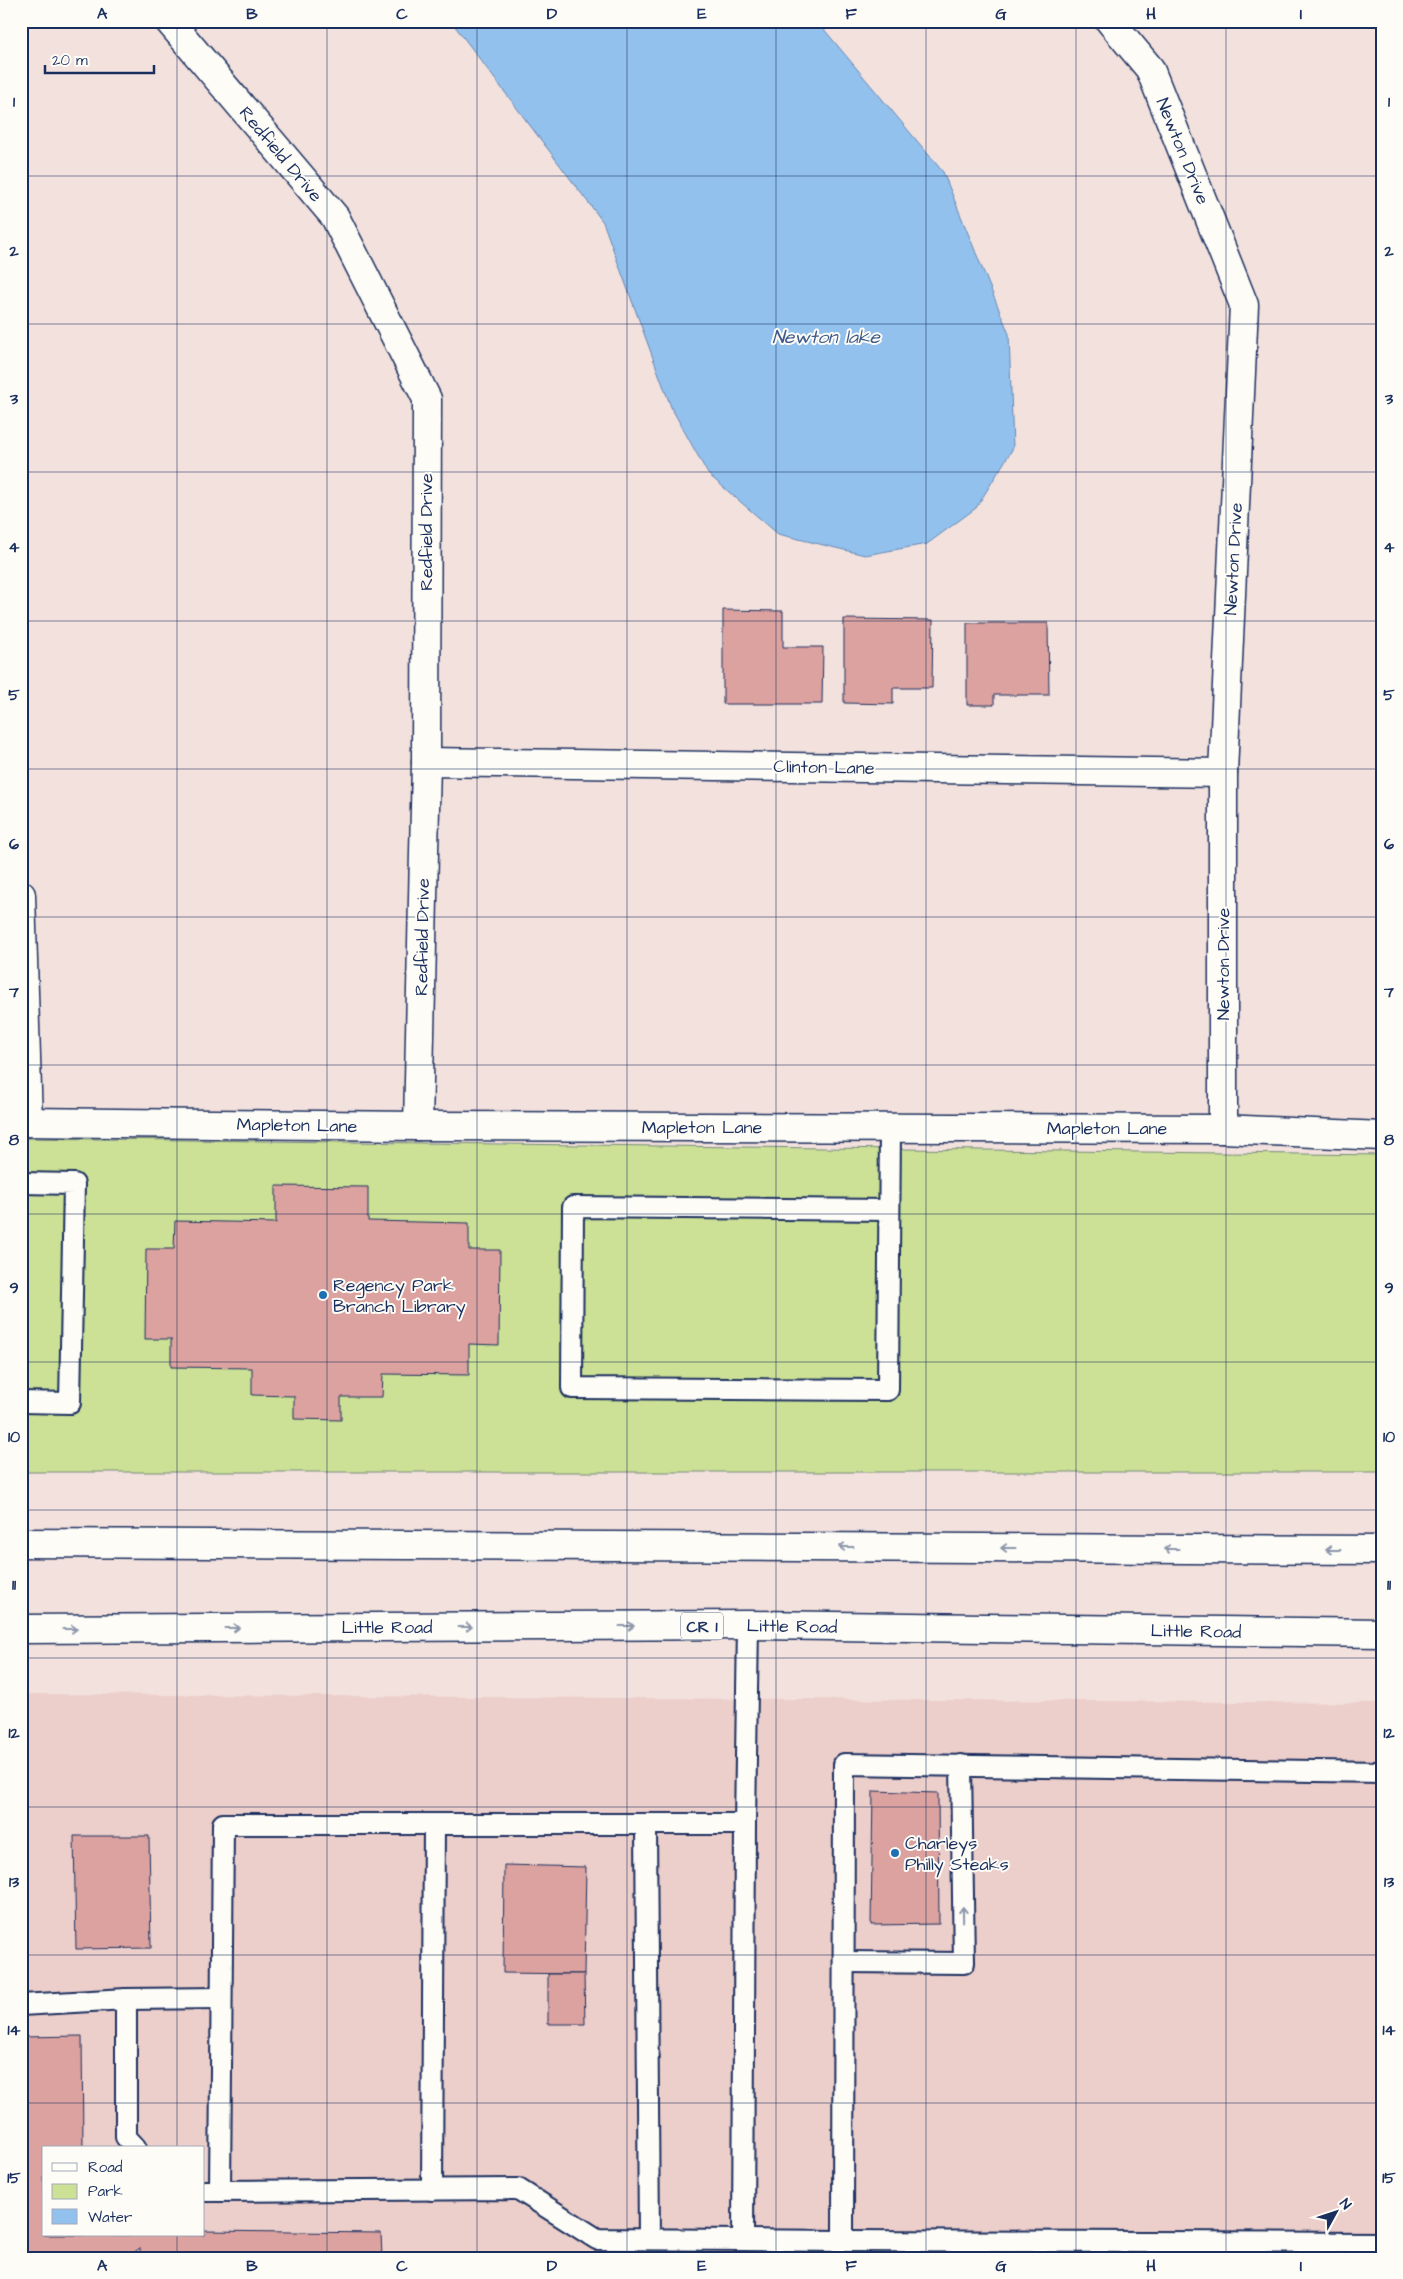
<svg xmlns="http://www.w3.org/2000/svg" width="1403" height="2279" font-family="'Architects Daughter',sans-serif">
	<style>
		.built { fill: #ecceca; fill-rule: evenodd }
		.green { fill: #cce196; stroke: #74887a }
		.water { fill: #93c1ed; stroke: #6387b4 }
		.building { fill: #dca29f; stroke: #1b2f5e }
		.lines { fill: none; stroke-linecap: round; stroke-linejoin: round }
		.service-casing { stroke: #1b2f5e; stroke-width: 24 }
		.minor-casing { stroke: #1b2f5e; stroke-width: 31 }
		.primary-casing { stroke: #1b2f5e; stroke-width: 31 }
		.service { stroke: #fdfcf7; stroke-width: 20 }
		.minor { stroke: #fdfcf7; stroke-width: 28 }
		.primary { stroke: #fdfcf7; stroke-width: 28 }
		.oneway { stroke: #8c96aa }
		.grid { fill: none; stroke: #1b2f5e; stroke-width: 1; stroke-opacity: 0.55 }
		.poi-dot { fill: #1f6fb2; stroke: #fdfcf7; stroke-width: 2 }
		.labels { text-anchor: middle; stroke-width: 4; stroke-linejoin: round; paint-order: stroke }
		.shield { fill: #fdfcf7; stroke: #5f6c8c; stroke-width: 1 }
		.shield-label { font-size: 16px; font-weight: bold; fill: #1b2f5e }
		.street-label { font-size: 18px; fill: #1b2f5e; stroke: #fdfcf7 }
		.poi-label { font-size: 18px; fill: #1b2f5e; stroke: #fdfcf7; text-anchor: start }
		.water-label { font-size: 19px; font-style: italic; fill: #3f5b89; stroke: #fdfcf7 }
		.neatline { fill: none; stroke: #1b2f5e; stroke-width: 2 }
		.grid-label { font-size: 16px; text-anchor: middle; font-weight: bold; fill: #1b2f5e }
	</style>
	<rect width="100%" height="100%" fill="#f3e1dd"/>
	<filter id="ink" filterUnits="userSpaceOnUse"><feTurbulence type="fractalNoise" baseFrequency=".02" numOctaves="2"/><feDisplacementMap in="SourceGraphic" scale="10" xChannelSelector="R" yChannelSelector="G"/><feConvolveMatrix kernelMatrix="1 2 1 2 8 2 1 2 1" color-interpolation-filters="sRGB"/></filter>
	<g filter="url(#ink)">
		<path class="built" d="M 21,1694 L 1382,1703 L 1382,2258 L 21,2258 ZM 44,2148 L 204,2148 L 204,2235 L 44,2235 Z"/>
		<polygon class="green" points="21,1138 1382,1155 1382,1472 21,1472"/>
		<polygon class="water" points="451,21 817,21 943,172 1009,334 1013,448 976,508 927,544 865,555 778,534 708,474 671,407 603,222"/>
		<g class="building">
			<polygon points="723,610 783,611 783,647 823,647 822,704 723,704"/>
			<polygon points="844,619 933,620 932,688 893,688 893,704 844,703"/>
			<polygon points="967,623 1048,623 1049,695 994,695 994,705 967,705"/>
			<polygon points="276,1186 368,1187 368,1221 469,1223 469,1250 500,1250 499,1345 469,1344 469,1375 383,1374 382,1397 341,1397 341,1420 294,1419 294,1396 252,1395 252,1368 171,1367 171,1339 145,1339 146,1249 174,1249 175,1221 276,1223"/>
			<polygon points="873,1791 938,1793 939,1924 871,1925"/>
			<polygon points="74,1836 149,1836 151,1948 76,1949"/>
			<polygon points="504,1865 586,1867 584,1974 503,1973"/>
			<polygon points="548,1974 584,1974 585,2024 548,2024"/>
			<polygon points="82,2036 83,2148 44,2148 44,2235 204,2235 204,2231 381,2233 382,2257 506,2258 140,2258 140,2248 126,2258 28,2258 21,2247 21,2037"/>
		</g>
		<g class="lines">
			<g class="service-casing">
				<g id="service">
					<polyline points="21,1183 74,1184 70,1403 21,1402"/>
					<polyline points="889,1210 573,1207 572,1388 888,1390 890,1128"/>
					<polyline points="646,1825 649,2239"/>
					<polyline points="844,1962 964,1963 961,1765"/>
					<polyline points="126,1999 221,1998"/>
					<polyline points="21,2005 126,1999 126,2137 136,2148"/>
					<polyline points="432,2190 434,1824"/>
					<polyline points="204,2191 518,2189 597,2239 743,2240 745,1824 748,1625"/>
					<polyline points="220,2191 223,1824 745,1824"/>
					<polyline points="743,2240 843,2241 844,1764 1382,1772"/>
					<polyline points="843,2241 1382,2243"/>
				</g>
			</g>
			<g class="minor-casing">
				<g id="minor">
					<polyline points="169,21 335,217 427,399 426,762 418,1126"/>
					<polyline points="1110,21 1150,69 1244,305 1223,773 1223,1129"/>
					<polyline points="426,762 1223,773"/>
					<polyline points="21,895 28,1122"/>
					<polyline points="21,1122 418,1126 1223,1129 1382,1136"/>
				</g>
			</g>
			<g class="primary-casing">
				<g id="primary">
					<polyline points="21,1543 1382,1550"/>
					<polyline points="21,1629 748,1625 1382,1633"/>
				</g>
			</g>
			<use href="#service" class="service"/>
			<use href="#minor" class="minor"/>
			<use href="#primary" class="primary"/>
		</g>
		<defs><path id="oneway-shaft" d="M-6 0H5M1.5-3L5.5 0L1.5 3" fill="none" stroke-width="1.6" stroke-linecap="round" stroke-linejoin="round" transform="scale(1.25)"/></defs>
		<g class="oneway">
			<use href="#oneway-shaft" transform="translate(846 1547) rotate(-180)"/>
			<use href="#oneway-shaft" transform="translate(1008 1548) rotate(-180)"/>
			<use href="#oneway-shaft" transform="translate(1171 1549) rotate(-180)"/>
			<use href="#oneway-shaft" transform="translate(1333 1550) rotate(-180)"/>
			<use href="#oneway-shaft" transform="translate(627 1626)"/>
			<use href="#oneway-shaft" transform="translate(465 1627)"/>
			<use href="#oneway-shaft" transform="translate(232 1628)"/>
			<use href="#oneway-shaft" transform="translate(70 1629)"/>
			<use href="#oneway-shaft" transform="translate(963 1914) rotate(-91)"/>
		</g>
	</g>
	<path class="grid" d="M 177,21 L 177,2148M 327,21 L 327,2258M 477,21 L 477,2258M 627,21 L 627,2258M 776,21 L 776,2258M 926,21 L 926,2258M 1076,21 L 1076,2258M 1226,21 L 1226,2258M 21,176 L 1382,176M 21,324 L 1382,324M 21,472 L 1382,472M 21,621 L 1382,621M 21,769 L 1382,769M 21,917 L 1382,917M 21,1065 L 1382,1065M 21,1214 L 1382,1214M 21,1362 L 1382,1362M 21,1510 L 1382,1510M 21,1658 L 1382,1658M 21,1807 L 1382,1807M 21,1955 L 1382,1955M 21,2103 L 1382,2103M 177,2235 L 177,2258"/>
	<g class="poi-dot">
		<circle cx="323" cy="1295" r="5"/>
		<circle cx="895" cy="1853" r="5"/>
	</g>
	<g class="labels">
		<rect class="shield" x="681" y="1612.5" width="42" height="27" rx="4"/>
		<g class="shield-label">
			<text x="702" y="1632">CR 1</text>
		</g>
		<g class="street-label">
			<text transform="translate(1183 151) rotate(68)" y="6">Newton Drive</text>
			<text transform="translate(281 154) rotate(50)" y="6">Redfield Drive</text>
			<text transform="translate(426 532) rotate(-90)" y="6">Redfield Drive</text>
			<text transform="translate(1233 559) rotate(-87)" y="6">Newton Drive</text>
			<text transform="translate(824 767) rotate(1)" y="6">Clinton Lane</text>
			<text transform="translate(422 937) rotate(-89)" y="6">Redfield Drive</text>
			<text transform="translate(1223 964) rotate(-90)" y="6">Newton Drive</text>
			<text transform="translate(297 1125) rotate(1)" y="6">Mapleton Lane</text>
			<text x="702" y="1133">Mapleton Lane</text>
			<text x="1107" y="1134">Mapleton Lane</text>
			<text transform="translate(792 1626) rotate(1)" y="6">Little Road</text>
			<text x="387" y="1633">Little Road</text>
			<text transform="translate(1196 1631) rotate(1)" y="6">Little Road</text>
		</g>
		<g class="poi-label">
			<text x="333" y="1291">Regency Park<tspan x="333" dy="21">Branch Library</tspan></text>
			<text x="905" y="1849">Charleys<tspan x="905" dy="21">Philly Steaks</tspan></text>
		</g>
		<g class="water-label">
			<text x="826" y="343">Newton lake</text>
		</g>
	</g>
	<rect width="1403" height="2279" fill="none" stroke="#fdfcf7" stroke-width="55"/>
	<rect x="42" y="2146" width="162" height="90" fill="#fdfcf7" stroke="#a3aaba"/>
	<rect x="52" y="2163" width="25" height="8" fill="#fdfcf7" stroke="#a3aaba"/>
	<text x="88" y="2172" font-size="15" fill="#1b2f5e">Road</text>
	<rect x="52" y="2184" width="25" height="15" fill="#cce196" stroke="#a3aaba"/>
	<text x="88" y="2196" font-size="15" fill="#1b2f5e">Park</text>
	<rect x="52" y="2209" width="25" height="15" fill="#93c1ed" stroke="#a3aaba"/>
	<text x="88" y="2222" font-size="15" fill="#1b2f5e">Water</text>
	<g transform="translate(1336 2212) rotate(50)" stroke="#fdfcf7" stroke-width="4" paint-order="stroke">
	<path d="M0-4L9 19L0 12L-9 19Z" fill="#1b2f5e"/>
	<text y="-8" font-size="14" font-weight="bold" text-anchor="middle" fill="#1b2f5e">N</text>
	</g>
	<path d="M45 65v8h109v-8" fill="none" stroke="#1b2f5e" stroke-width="2.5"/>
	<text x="52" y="65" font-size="15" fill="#1b2f5e" stroke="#fdfcf7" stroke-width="4" paint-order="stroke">20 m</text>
	<rect x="28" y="28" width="1348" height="2224" class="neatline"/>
	<g class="grid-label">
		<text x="102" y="19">A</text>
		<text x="252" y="19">B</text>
		<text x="402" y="19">C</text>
		<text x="552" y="19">D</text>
		<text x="702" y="19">E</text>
		<text x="851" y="19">F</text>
		<text x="1001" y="19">G</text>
		<text x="1151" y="19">H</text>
		<text x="1301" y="19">I</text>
		<text x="14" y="107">1</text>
		<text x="1389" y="107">1</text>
		<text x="14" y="256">2</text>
		<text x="1389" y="256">2</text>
		<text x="14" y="404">3</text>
		<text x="1389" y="404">3</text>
		<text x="14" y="552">4</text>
		<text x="1389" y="552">4</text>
		<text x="14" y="700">5</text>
		<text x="1389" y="700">5</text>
		<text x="14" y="849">6</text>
		<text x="1389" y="849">6</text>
		<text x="14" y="997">7</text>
		<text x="1389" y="997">7</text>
		<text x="14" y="1145">8</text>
		<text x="1389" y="1145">8</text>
		<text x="14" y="1293">9</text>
		<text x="1389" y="1293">9</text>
		<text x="14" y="1442">10</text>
		<text x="1389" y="1442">10</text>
		<text x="14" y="1590">11</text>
		<text x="1389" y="1590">11</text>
		<text x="14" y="1738">12</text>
		<text x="1389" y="1738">12</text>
		<text x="14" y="1887">13</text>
		<text x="1389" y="1887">13</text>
		<text x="14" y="2035">14</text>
		<text x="1389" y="2035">14</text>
		<text x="14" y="2183">15</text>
		<text x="1389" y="2183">15</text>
		<text x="102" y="2271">A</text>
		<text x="252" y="2271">B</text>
		<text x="402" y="2271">C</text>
		<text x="552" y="2271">D</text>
		<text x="702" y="2271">E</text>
		<text x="851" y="2271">F</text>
		<text x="1001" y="2271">G</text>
		<text x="1151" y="2271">H</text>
		<text x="1301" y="2271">I</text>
	</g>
</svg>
